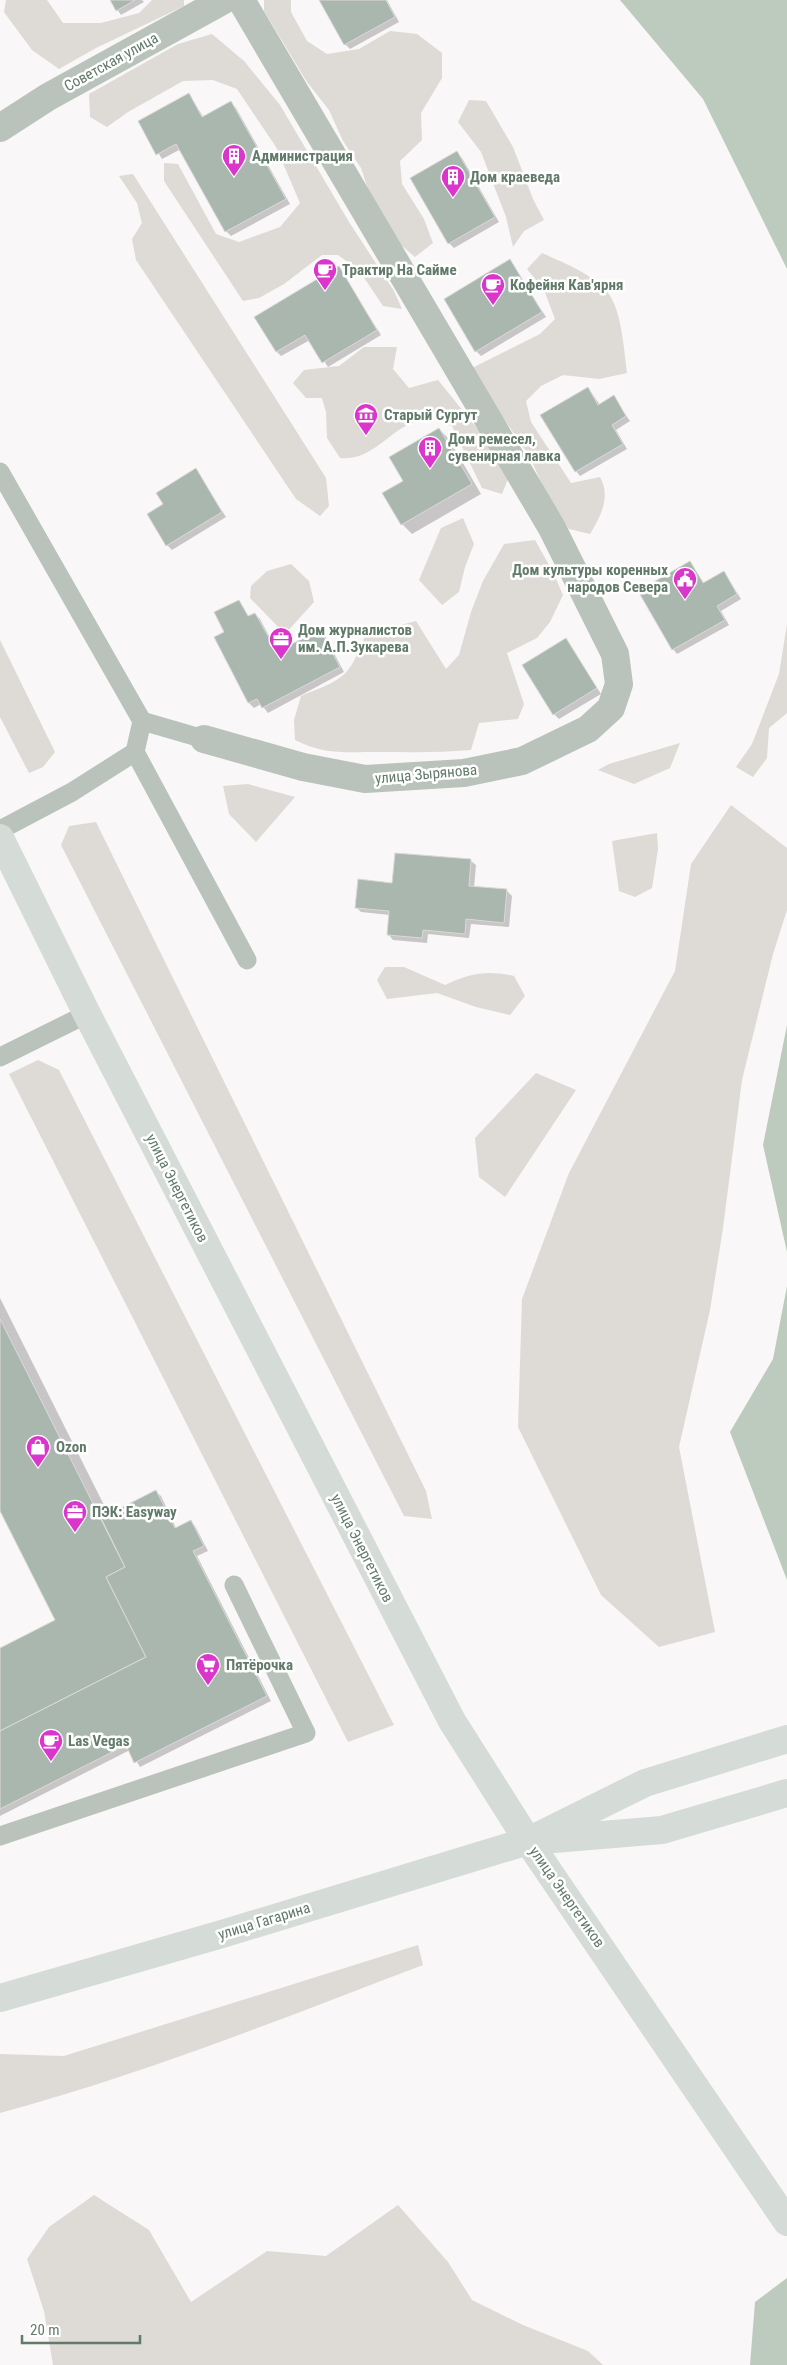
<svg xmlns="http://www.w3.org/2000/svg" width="787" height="2365" font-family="'Roboto Condensed',sans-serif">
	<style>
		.green { fill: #dedad6 }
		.water { fill: #bccbbd }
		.shadow { fill: #0003 }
		.building { fill: #aab7ae; stroke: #dbd9d9 }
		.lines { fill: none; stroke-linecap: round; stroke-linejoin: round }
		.service { stroke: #b9c3bc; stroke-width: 19 }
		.pedestrian { stroke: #b9c3bc; stroke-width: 28 }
		.secondary { stroke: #d5dcd7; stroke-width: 28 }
		.labels { text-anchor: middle; stroke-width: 5; stroke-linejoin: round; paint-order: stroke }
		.street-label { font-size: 15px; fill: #617a69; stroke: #fff }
		.poi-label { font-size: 15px; font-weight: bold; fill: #617a69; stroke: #fff; text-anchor: start }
	</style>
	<rect width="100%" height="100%" fill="#f9f7f7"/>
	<g class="green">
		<polygon points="6,0 47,0 63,23 101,23 139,13 152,0 184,0 184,6 96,48 59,69 32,50 4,12"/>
		<polygon points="264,0 291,0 291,12 307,41 327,54 359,49 390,31 417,34 442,53 442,78 421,113 422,140 400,161 402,184 424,219 433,243 415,257 401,245 370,195 361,168 343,141 329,110 307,82 264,11"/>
		<polygon points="212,34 244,61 280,105 349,222 394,291 402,309 383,306 359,270 338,255 322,255 284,284 259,298 243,301 164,181 164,163 178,164 216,234 239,242 280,227 300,203 276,147 237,89 213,80 183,81 128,112 107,127 90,117 89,94 178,44"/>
		<polygon points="469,100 486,101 513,147 533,199 544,220 524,231 513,247 506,217 481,152 458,122"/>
		<polygon points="133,174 326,478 329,506 320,516 296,499 136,260 132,239 142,223 137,203 119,176"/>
		<path d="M 542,253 C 564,263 593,274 608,293 C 622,311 624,351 627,373 L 599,379 L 563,375 L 541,386 L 526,401 L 531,422 L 571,483 L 600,477 C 611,496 601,516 590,534 L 569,529 L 551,505 L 530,457 L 470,369 L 540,334 L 555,319 L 544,290 L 527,269 Z"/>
		<path d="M 364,347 L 397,347 L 393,369 L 409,388 L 438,380 L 480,432 L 508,479 L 502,494 L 482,488 L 452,426 C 446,424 439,420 434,419 C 395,416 378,463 340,458 L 327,438 L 326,412 L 322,398 L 306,398 L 293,383 L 304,370 L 339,366 Z"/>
		<polygon points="463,518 474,544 465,567 459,592 442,605 419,580 441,528"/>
		<path d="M 535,540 L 553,572 L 563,595 L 550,622 L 537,638 L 507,653 L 524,704 L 518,719 L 479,723 L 471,750 C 439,753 409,752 378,752 C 346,752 324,755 295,740 L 294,720 L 301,696 C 345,678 348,679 366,634 L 416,621 L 446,669 L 459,655 L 471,612 L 483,581 L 504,544 Z"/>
		<polygon points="291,564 309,581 314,602 285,634 250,598 251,586 267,571"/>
		<polygon points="787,624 787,713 769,728 767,758 753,777 736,767 752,744 779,674"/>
		<polygon points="0,640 55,752 43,767 29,773 0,717"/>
		<polygon points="680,743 670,768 634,784 598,770 609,764"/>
		<polygon points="248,784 295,797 256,842 229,814 223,786"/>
		<polygon points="731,805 787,848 787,910 773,954 742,1080 723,1228 710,1310 679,1447 715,1632 659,1647 601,1595 518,1427 522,1299 569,1173 675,971 691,864"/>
		<polygon points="96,822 426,1491 432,1519 404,1516 61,845 69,826"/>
		<polygon points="657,833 658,849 652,888 635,897 619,891 612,841"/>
		<path d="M 385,967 L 404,967 L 445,985 C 470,973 487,970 514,976 L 525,996 L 510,1015 L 476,1007 L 437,993 L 387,999 L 377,980 Z"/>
		<polygon points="38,1060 59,1070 394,1725 348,1742 9,1074"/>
		<polygon points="536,1073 576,1090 505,1197 479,1177 475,1138"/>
		<path d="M 418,1945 L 423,1965 C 284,2018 144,2074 0,2113 L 0,2054 L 64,2056 Z"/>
		<polygon points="94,2195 149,2230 191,2302 267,2251 326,2256 398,2205 448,2262 472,2300 523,2325 588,2351 603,2365 53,2365 44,2311 27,2259 49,2227"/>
	</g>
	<g class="water">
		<polygon points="620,0 787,0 787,269 703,99"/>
		<polygon points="787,1025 787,1252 763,1145"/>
		<polygon points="787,1286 787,1580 730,1432 773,1359"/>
		<polygon points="787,2278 787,2365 750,2365 755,2302"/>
	</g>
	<g class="shadow">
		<polygon points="111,0 142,0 144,2 121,15"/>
		<polygon points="322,0 387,0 399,22 350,49 345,44"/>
		<polygon points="189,95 204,118 231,103 236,108 290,204 231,236 226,231 181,149 162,159 139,122"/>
		<polygon points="457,153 462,158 499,222 454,248 449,243"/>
		<polygon points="510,261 546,317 481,356 476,351"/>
		<polygon points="338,267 381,335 328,367 310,340 281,356 277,352"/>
		<polygon points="588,388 600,405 613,397 630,421 616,430 627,449 580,476 576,471"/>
		<polygon points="439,429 449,439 481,494 412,534 402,524 405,481"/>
		<polygon points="196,470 226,517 172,550 167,545 164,504"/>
		<polygon points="690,562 704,583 724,572 741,599 721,611 729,625 677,654 673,649"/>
		<polygon points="239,601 249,617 255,614 260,619 278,653 320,631 325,636 344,672 268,713 261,704 254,708 249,703 215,638 226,633"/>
		<polygon points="566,639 601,694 559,719 554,714"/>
		<polygon points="471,861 476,865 474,888 507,891 512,896 509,927 471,924 469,938 428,934 427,943 393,940 389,935 390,915 361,912 356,907 393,884"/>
		<polygon points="0,1298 109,1515 156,1492 161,1496 176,1528 190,1521 195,1526 208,1551 197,1556 271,1701 140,1767 130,1750 0,1816 0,1649 57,1620 0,1508"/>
	</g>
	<g class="building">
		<polygon points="110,0 135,0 116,11"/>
		<polygon points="319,0 386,0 395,17 344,45"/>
		<polygon points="189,93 202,117 231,101 286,199 225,232 176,144 156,155 138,121"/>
		<polygon points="457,151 495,217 448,244 410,178"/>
		<polygon points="510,259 542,312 475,352 444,299"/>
		<polygon points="339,266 377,330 322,363 305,335 276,352 254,317"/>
		<polygon points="588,387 598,405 614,395 626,416 612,425 623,444 575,472 540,415"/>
		<polygon points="439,428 472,484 401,525 382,493 403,481 389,457"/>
		<polygon points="196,468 222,512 166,546 147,514 163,504 156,493"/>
		<polygon points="690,561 703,583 724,571 737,594 717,606 725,620 672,650 638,591"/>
		<polygon points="239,600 248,616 255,613 277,652 320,629 340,667 262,708 257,699 248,703 214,637 224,632 214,612"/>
		<polygon points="566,638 597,688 553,715 522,665"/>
		<polygon points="395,853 471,859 469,886 507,889 504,923 466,919 465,934 423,930 422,938 387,935 389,911 355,908 356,898 358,879 392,883"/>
		<polygon points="0,1319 125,1567 106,1577 146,1657 0,1731 0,1648 55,1620 0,1511"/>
		<polygon points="156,1490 175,1528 191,1520 204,1546 193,1551 267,1696 134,1763 126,1745 0,1809 0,1731 146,1657 106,1577 125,1567 101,1518"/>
	</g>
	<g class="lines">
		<g class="service">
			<polyline points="0,472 142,721 135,752 247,960"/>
			<polyline points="142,721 204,739"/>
			<polyline points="0,830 72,792 135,752"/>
			<polyline points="0,1057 87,1014"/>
			<polyline points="0,1836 306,1733 234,1585"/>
		</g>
		<g class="pedestrian">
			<polyline points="0,128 48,97 224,0"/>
			<polyline points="204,739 303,767 365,779 464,773 522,761 588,729 611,708 619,684 615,654 552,528 241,0"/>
		</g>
		<g class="secondary">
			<polyline points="0,838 87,1014 452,1721 528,1841 787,2222"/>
			<polyline points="542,1840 662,1830 787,1793"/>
			<polyline points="0,1998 222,1934 528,1841 645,1783 787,1739"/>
		</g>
	</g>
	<defs>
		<g id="building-pin" transform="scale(1.25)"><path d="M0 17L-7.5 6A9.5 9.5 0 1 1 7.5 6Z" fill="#da36cb" stroke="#fff"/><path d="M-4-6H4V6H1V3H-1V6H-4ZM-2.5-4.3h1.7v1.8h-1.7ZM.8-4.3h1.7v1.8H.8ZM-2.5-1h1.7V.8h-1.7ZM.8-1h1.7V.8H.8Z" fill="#fff"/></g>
		<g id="cafe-pin" transform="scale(1.25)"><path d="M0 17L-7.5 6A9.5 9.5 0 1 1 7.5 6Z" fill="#da36cb" stroke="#fff"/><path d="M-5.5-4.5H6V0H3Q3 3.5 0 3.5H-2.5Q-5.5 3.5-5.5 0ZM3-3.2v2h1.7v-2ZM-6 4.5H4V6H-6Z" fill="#fff"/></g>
		<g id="museum-pin" transform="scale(1.25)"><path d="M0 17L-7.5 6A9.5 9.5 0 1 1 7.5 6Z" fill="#da36cb" stroke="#fff"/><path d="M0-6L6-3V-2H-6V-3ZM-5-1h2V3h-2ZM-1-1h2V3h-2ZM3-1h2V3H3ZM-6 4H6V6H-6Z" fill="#fff"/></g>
		<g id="civic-pin" transform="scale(1.25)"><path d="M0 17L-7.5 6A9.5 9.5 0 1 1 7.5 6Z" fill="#da36cb" stroke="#fff"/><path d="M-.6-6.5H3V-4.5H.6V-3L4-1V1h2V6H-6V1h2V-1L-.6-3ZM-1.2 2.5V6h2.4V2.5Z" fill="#fff"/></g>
		<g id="office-pin" transform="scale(1.25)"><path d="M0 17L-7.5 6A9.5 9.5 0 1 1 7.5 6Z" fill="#da36cb" stroke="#fff"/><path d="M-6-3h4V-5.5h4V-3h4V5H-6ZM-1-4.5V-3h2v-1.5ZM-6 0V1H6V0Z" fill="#fff"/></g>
		<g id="shop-pin" transform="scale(1.25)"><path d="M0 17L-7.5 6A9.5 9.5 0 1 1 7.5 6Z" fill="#da36cb" stroke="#fff"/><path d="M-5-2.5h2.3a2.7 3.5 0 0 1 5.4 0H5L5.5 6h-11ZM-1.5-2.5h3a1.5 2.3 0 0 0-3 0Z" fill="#fff"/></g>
		<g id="supermarket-pin" transform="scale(1.25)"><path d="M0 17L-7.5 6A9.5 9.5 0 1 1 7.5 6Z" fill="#da36cb" stroke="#fff"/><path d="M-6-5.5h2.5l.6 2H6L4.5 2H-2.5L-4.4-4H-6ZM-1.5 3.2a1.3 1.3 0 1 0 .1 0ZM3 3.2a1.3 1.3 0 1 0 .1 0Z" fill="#fff"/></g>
	</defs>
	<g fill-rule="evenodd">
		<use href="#building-pin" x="234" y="156"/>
		<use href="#building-pin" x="453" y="177"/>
		<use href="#cafe-pin" x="325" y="270"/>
		<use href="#cafe-pin" x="493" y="285"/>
		<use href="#museum-pin" x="366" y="415"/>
		<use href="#building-pin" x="430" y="448"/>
		<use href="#civic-pin" x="685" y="579"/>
		<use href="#office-pin" x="281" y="639"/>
		<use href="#shop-pin" x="38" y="1447"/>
		<use href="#office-pin" x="75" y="1512"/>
		<use href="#supermarket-pin" x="208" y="1665"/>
		<use href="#cafe-pin" x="51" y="1741"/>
	</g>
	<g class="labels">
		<g class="street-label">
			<text transform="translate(111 62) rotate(-29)" y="5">Советская улица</text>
			<text transform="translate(426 774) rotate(-5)" y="5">улица Зырянова</text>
			<text transform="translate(177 1188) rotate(63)" y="5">улица Энергетиков</text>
			<text transform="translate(362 1548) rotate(63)" y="5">улица Энергетиков</text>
			<text transform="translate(567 1897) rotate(55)" y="5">улица Энергетиков</text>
			<text transform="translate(264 1921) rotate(-17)" y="5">улица Гагарина</text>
		</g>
		<g class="poi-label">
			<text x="252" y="161">Администрация</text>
			<text x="470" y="182">Дом краеведа</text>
			<text x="342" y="275">Трактир На Сайме</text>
			<text x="510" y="290">Кофейня Кав'ярня</text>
			<text x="384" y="420">Старый Сургут</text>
			<text x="448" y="444">Дом ремесел,<tspan x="448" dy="17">сувенирная лавка</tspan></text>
			<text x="668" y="575" text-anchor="end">Дом культуры коренных<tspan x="668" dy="17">народов Севера</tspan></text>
			<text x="298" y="635">Дом журналистов<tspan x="298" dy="17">им. А.П.Зукарева</tspan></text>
			<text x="56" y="1452">Ozon</text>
			<text x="92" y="1517">ПЭК: Easyway</text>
			<text x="226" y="1670">Пятёрочка</text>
			<text x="68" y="1746">Las Vegas</text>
		</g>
	</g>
	<path d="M22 2335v8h118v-8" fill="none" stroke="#617a69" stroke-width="2.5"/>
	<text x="30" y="2335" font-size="15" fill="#617a69" stroke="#ffffff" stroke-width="4" paint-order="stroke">20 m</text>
</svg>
